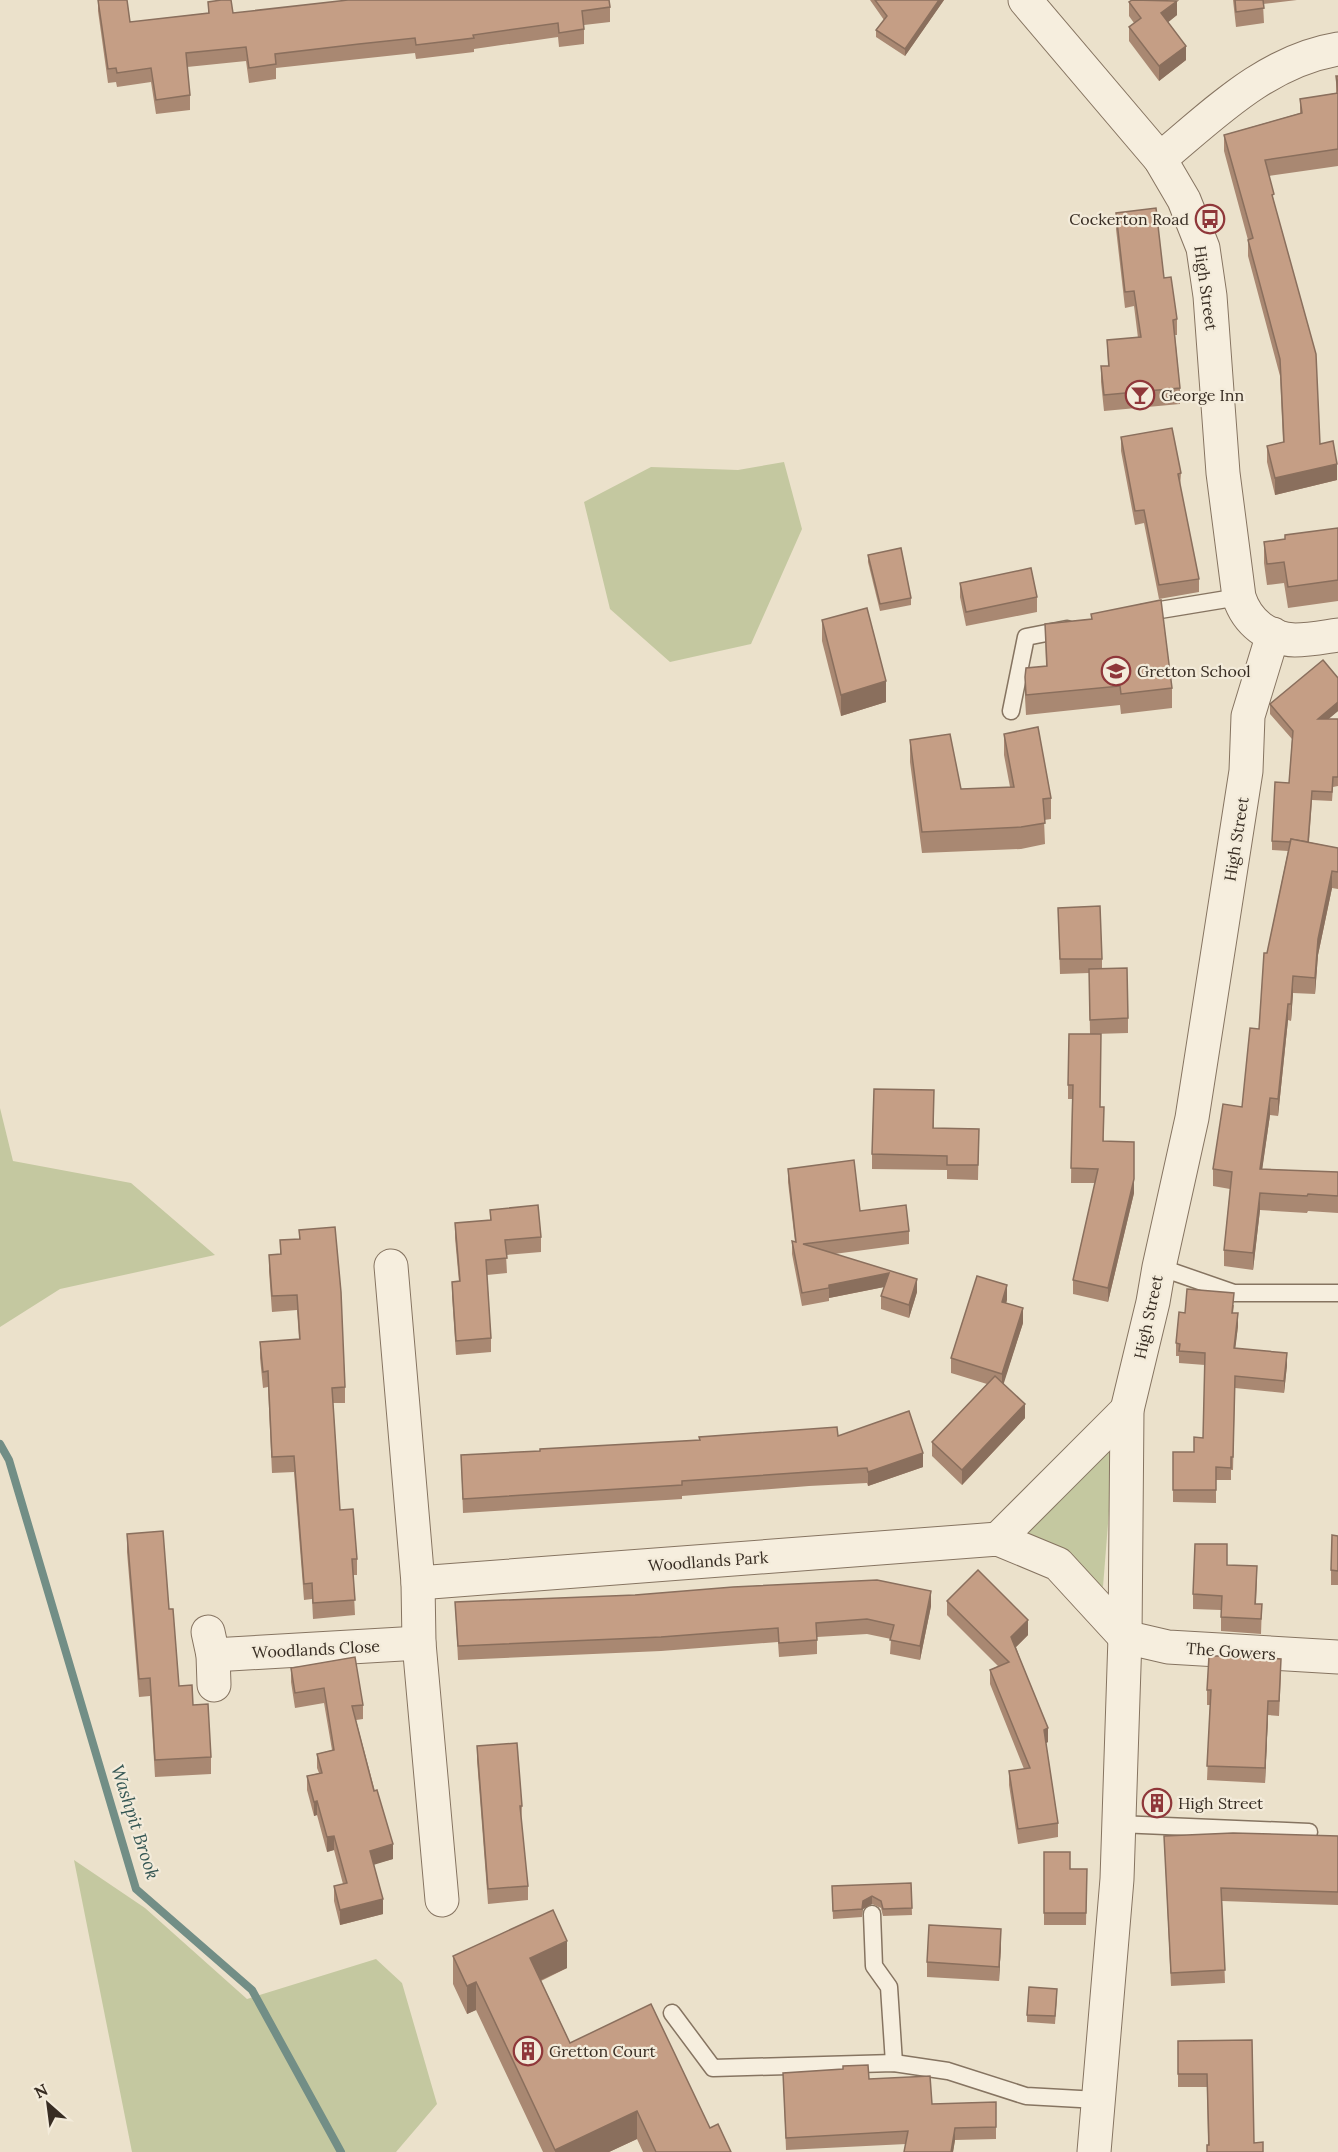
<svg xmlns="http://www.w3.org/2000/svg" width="1338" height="2152" font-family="Lora,serif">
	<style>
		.green { fill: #c4c8a0 }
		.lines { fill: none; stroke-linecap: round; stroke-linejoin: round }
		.stream { stroke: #728e86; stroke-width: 8 }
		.service-casing { stroke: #867461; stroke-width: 19 }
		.minor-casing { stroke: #867461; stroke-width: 35 }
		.tertiary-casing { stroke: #867461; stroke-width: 35 }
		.service { stroke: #f6eede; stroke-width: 16 }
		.minor { stroke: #f6eede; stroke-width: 33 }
		.tertiary { stroke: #f6eede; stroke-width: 33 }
		.wall { fill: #a98872 }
		.shaded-wall { fill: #8a6f5d }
		.building { fill: #c59e85; stroke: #8a6f5d; stroke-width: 1.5 }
		.labels { text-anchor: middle; stroke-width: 4.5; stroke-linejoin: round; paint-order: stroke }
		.poi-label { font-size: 16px; fill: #382d23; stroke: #f3ebda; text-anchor: start }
		.street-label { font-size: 16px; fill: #382d23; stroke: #f3ebda }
		.water-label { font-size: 18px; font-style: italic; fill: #345653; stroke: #f3ebda }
	</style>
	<rect width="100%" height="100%" fill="#ebe1cb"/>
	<g class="green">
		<polygon points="784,462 802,529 751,644 670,662 610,609 584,502 651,467 738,470"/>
		<polygon points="0,1108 13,1161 131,1183 215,1255 60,1289 0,1327"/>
		<polygon points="1115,1435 1103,1587 1018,1529"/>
		<polygon points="74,1860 145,1908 247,1999 376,1959 402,1983 437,2104 396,2152 132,2152"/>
	</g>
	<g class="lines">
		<polyline class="stream" points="0,1444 9,1460 136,1889 252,1990 341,2152"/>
		<g class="service-casing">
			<g id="service">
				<polyline points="1142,613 1239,597"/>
				<polyline points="1011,711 1026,637 1067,629"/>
				<polyline points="1159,1267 1234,1293 1338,1293"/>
				<polyline points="1118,1824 1309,1832"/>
				<polyline points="872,1914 874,1966 889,1987 894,2063"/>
				<polyline points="672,2013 713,2068 894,2063 948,2071 1026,2096 1098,2100"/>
			</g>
		</g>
		<g class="minor-casing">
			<g id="minor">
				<path d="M 1160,159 C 1214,114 1266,61 1338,49"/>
				<polyline points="391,1266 418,1583 419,1643 442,1900"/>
				<polyline points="998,1539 1127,1410"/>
				<polyline points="418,1583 998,1539 1058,1564 1125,1637 1168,1647 1338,1657"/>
				<polyline points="208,1632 213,1655 214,1685"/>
				<polyline points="213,1655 419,1643"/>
				<polyline points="1094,2152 1117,1879 1125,1637 1127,1410 1153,1302 1159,1267 1192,1118 1246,771 1248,716 1273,634"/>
			</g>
		</g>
		<g class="tertiary-casing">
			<path id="tertiary" d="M 1025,0 L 1160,159 L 1184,200 L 1203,248 L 1210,296 L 1223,473 L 1239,597 C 1247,622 1268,639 1295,640 C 1309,640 1324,637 1338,635"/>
		</g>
		<use href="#service" class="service"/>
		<use href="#minor" class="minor"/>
		<use href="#tertiary" class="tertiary"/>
	</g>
	<g class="wall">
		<polygon points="98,0 127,0 130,22 208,13 208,2 233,13 610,7 610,22 584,25 584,44 559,47 558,37 474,49 474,52 416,59 415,53 359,59 276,68 276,79 249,83 246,61 187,67 190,95 190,110 156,114 151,82 117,87 116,82 108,83 98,11"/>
		<polygon points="870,0 944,0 905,56 876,37 876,30 884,20"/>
		<polygon points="1233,0 1297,0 1263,4 1264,23 1236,27"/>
		<polygon points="1129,2 1177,15 1168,22 1186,60 1159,81 1129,41 1129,27 1134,23 1129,16"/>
		<polygon points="1336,76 1338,76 1338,166 1269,176 1320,444 1337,480 1275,495 1267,462 1267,446 1283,442 1280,376 1248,256 1248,240 1224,151 1224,135 1300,113 1300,99 1336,93"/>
		<polygon points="1116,213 1164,278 1177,319 1177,335 1175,335 1180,388 1180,404 1104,411 1101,382 1101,366 1108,366 1107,340 1138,338 1134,306 1125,308 1116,229"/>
		<polygon points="1121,437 1181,473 1180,487 1199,579 1199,592 1159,599 1144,523 1135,525 1121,451"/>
		<polygon points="1338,528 1338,601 1288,608 1284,583 1267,585 1264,563 1264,542 1285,539"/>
		<polygon points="868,555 911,598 911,605 880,611 868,562"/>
		<polygon points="960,583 1037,597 1037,612 966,626 960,597"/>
		<polygon points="1091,614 1172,688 1172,708 1121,714 1120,705 1026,715 1025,697 1025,677 1046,666 1045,624 1091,619"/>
		<polygon points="822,620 886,702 841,716 822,641"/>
		<polygon points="1338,678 1338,711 1328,719 1338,719 1338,786 1333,787 1332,801 1312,800 1309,842 1338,848 1338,889 1332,888 1318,955 1315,994 1293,993 1291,1021 1288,1020 1278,1116 1270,1115 1262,1169 1338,1172 1338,1213 1308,1211 1307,1213 1260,1210 1253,1270 1224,1266 1224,1250 1230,1189 1213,1186 1213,1169 1242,1107 1259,1029 1267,953 1288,851 1272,850 1272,841 1289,783 1292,739 1270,714 1270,704"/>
		<polygon points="1004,734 1051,798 1051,819 1044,820 1045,844 1021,849 922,853 910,762 910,740 961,789 1010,787 1004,755"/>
		<polygon points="1058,908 1102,959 1102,969 1128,1018 1128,1033 1095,1034 1100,1107 1104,1141 1134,1193 1108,1302 1073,1294 1073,1280 1095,1183 1071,1183 1072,1099 1068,1099 1068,1085 1090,1034 1089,973 1060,974"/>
		<polygon points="934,1105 934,1128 979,1129 978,1180 947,1179 947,1170 872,1169 872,1154"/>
		<polygon points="788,1169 860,1211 909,1231 909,1244 834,1254 917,1292 909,1318 881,1309 881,1296 884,1287 829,1298 829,1301 802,1306 792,1254 792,1241 795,1242 788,1182"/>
		<polygon points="490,1210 541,1237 541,1252 506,1255 507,1273 487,1275 491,1338 491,1352 456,1355 452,1296 452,1282 459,1282 455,1238 455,1223 490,1220"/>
		<polygon points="299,1230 345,1387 345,1403 333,1403 340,1510 357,1559 357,1575 353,1575 355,1615 313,1619 312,1599 304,1600 294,1472 272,1473 268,1387 263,1388 260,1358 260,1342 299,1339 297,1310 272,1312 269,1271 269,1255 280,1255 280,1240 299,1239"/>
		<polygon points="1007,1300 1006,1303 1023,1323 1003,1384 1025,1418 962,1485 932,1456 932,1442 987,1384 951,1373 951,1358"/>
		<polygon points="1234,1305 1233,1313 1238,1326 1235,1348 1287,1365 1284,1393 1235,1388 1233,1470 1231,1470 1231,1480 1216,1480 1216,1503 1173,1502 1173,1452 1194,1452 1203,1438 1205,1365 1179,1363 1179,1356 1176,1356 1176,1343 1185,1313"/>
		<polygon points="838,1436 923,1467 868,1486 867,1483 809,1486 682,1496 682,1499 463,1513 461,1455"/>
		<polygon points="127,1534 179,1686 193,1705 211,1757 211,1774 155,1777 150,1696 139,1697 127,1552"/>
		<polygon points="1338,1536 1338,1585 1331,1585 1331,1570"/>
		<polygon points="1227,1565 1257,1581 1256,1604 1262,1604 1261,1634 1221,1631 1221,1610 1193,1609 1193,1594"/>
		<polygon points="947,1601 1028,1635 1016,1647 1048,1742 1046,1743 1058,1823 1058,1837 1018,1844 1009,1785 1009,1771 1024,1769 990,1684 990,1670 998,1666 947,1615"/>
		<polygon points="455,1602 931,1606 920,1660 890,1654 891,1639 867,1634 817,1637 817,1654 779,1657 778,1642 661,1651 458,1660"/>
		<polygon points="291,1668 363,1705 363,1719 356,1720 393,1859 374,1864 383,1914 340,1925 334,1901 334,1886 343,1884 334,1850 327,1852 317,1815 314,1816 307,1790 307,1776 319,1773 317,1768 317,1754 332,1750 324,1703 295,1708 291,1682"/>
		<polygon points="1281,1673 1279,1716 1268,1715 1265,1783 1207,1780 1210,1705 1207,1705 1207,1690"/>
		<polygon points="477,1746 522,1806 521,1821 528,1886 528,1900 488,1904 477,1760"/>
		<polygon points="1164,1836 1338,1836 1338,1905 1222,1901 1225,1983 1171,1986"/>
		<polygon points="1044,1852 1070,1869 1087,1869 1086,1925 1044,1925"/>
		<polygon points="911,1883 912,1915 883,1916 881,1908 872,1904 863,1909 862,1917 833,1919 832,1893"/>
		<polygon points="1001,1944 999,1981 927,1977 927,1962"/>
		<polygon points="453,1956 567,1968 541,1981 570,2043 710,2128 731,2152 643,2152 637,2139 609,2152 543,2152 476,2010 467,2014 453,1984"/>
		<polygon points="1057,1996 1055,2024 1027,2022 1027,2015"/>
		<polygon points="1252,2040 1254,2143 1208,2145 1207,2087 1178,2087 1178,2041"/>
		<polygon points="783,2073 869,2079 932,2104 996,2102 996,2139 955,2140 953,2152 904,2152 906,2144 786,2150"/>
	</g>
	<g class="shaded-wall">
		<polygon points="939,0 944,0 905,56 905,49"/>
		<polygon points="1177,1 1177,15 1161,28 1161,13"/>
		<polygon points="1186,46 1186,60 1159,81 1159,66"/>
		<polygon points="1337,464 1337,480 1275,495 1275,478"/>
		<polygon points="886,681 886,702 841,716 841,695"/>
		<polygon points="1338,702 1338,711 1318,728 1318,719"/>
		<polygon points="1332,871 1332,888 1318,955 1315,994 1315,978 1318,939"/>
		<polygon points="1293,976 1293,993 1291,1021 1291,1004"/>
		<polygon points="1288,1004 1288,1020 1278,1116 1278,1099"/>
		<polygon points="1270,1098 1270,1115 1260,1185 1260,1169"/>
		<polygon points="1134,1142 1134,1193 1108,1302 1108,1288"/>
		<polygon points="1260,1193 1260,1210 1253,1270 1253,1253"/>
		<polygon points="889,1273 889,1286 829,1298 829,1285"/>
		<polygon points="917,1279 917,1292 909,1318 909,1305"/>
		<polygon points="1007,1285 1007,1300 1002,1316 1002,1302"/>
		<polygon points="1023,1308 1023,1323 1002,1389 1002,1374"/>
		<polygon points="1238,1313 1238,1326 1234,1360 1234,1348"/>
		<polygon points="1287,1353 1287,1365 1284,1393 1284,1381"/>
		<polygon points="1025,1404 1025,1418 962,1485 962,1470"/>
		<polygon points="923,1453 923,1467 868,1486 868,1472"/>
		<polygon points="931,1591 931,1606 920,1660 920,1646"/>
		<polygon points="1028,1620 1028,1635 1011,1652 1011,1637"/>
		<polygon points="1268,1701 1268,1715 1265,1783 1265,1768"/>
		<polygon points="1048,1728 1048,1742 1044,1744 1044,1730"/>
		<polygon points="317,1801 317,1815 314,1816 314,1802"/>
		<polygon points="334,1836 334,1850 327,1852 327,1837"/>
		<polygon points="393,1844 393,1859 370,1866 370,1851"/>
		<polygon points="872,1896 872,1904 863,1909 862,1917 863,1901"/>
		<polygon points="383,1899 383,1914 340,1925 340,1910"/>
		<polygon points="1001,1929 1001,1944 999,1981 999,1967"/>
		<polygon points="567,1941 567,1968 530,1985 530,1958"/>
		<polygon points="476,1982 476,2010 467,2014 467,1986"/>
		<polygon points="637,2111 637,2139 609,2152 555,2152 555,2150"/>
		<polygon points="955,2128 955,2140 953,2152 951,2152"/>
	</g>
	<g class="building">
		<polygon points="98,0 127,0 130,22 209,13 208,2 221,0 231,0 233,13 348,0 609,0 610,7 582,11 584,29 559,33 558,23 473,35 474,38 416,45 415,38 359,44 275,54 276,64 249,68 246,47 186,53 190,95 156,100 151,68 117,73 116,68 108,69"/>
		<polygon points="875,0 939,0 905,49 876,30 887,16"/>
		<polygon points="1132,0 1177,1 1161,13 1186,46 1159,66 1129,27 1141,18 1129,2"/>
		<polygon points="1235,0 1263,0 1264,8 1236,12"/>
		<polygon points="1336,76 1338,76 1338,92"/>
		<polygon points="1338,93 1338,149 1265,160 1274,194 1272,195 1316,354 1320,444 1333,441 1337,464 1275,478 1267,446 1284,442 1280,359 1248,240 1253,238 1224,135 1302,113 1300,99"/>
		<polygon points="1156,208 1164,278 1171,277 1177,319 1173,320 1180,388 1104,395 1101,366 1109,366 1107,340 1141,337 1134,291 1125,292 1116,213"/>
		<polygon points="1172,428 1181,473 1178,474 1199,579 1159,585 1144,510 1135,511 1121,437"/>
		<polygon points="1338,528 1338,580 1288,587 1284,562 1267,564 1264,542 1285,539 1285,535"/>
		<polygon points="901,548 911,598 880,604 868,555"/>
		<polygon points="1031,568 1037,597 966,612 960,583"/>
		<polygon points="1161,600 1172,688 1121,694 1120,686 1026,695 1025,677 1026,668 1047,666 1045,624 1092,619 1091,614"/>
		<polygon points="867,608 886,681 841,695 822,620"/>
		<polygon points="1323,660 1338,678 1338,702 1318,719 1338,719 1338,777 1333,777 1332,792 1312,791 1308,842 1291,839 1290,842 1272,841 1275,782 1289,783 1293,731 1270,704"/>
		<polygon points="1038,727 1051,798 1043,799 1045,823 1021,827 922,832 910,740 950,734 961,789 1014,787 1004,734"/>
		<polygon points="1291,839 1338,848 1338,872 1332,871 1318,939 1315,978 1293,976 1291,1004 1288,1004 1278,1099 1270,1098 1260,1169 1338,1172 1338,1196 1308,1194 1307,1196 1260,1193 1253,1253 1224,1250 1232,1172 1213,1169 1223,1104 1242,1107 1250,1028 1259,1029 1264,953 1267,953"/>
		<polygon points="1100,906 1102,959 1060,959 1058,908"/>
		<polygon points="1127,968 1128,1018 1090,1020 1089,969"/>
		<polygon points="1069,1034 1101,1034 1100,1107 1104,1107 1103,1141 1134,1142 1134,1179 1108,1288 1073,1280 1098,1169 1071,1168 1073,1085 1068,1085"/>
		<polygon points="874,1089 934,1090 933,1128 979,1129 978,1165 947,1165 947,1156 872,1154"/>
		<polygon points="854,1160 860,1211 906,1205 909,1231 803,1244 917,1279 909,1305 881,1296 889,1273 829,1285 829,1288 802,1293 792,1241 796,1242 788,1169"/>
		<polygon points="538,1205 541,1237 505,1240 507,1258 486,1260 491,1338 456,1341 452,1282 460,1281 455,1223 491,1220 490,1210"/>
		<polygon points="335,1227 341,1292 345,1387 332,1388 340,1510 353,1509 357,1559 352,1559 355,1600 313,1603 312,1583 304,1584 294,1456 272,1457 268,1371 263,1372 260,1342 300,1339 297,1295 272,1296 269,1255 281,1254 280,1240 300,1239 299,1230"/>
		<polygon points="977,1276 1007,1285 1002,1302 1023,1308 1002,1374 951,1358"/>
		<polygon points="1187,1289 1234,1293 1232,1313 1238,1313 1234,1348 1287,1353 1284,1381 1235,1376 1233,1457 1231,1457 1231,1468 1216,1467 1216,1490 1173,1490 1173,1452 1194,1452 1194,1437 1203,1438 1205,1353 1179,1351 1180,1344 1176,1343 1179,1312 1185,1313"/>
		<polygon points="995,1376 1025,1404 962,1470 932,1442"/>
		<polygon points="909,1411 923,1453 868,1472 867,1468 809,1472 682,1481 682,1485 463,1499 461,1455 540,1451 540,1449 700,1440 699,1437 837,1427 838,1436"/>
		<polygon points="163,1531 169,1609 173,1609 179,1686 192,1685 193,1705 208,1704 211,1757 155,1760 150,1678 139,1679 127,1534"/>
		<polygon points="1332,1535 1338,1536 1338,1571 1331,1570"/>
		<polygon points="1195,1544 1227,1544 1227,1565 1257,1566 1255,1604 1262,1604 1261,1619 1221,1617 1222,1596 1193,1594"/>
		<polygon points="978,1570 1028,1620 1011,1637 1048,1728 1044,1730 1058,1823 1018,1829 1009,1771 1030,1768 990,1670 1009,1662 947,1601"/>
		<polygon points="877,1580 931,1591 920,1646 890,1640 894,1625 867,1619 816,1623 817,1640 779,1643 778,1628 661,1637 458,1646 455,1602 635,1595 733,1587"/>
		<polygon points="1219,1654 1281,1659 1279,1701 1268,1701 1265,1768 1207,1766 1211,1690 1207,1690 1209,1656 1219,1656"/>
		<polygon points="355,1657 363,1705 352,1706 374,1791 377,1790 393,1844 370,1851 383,1899 340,1910 334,1886 347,1883 334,1836 327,1837 317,1801 314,1802 307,1776 322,1773 317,1754 334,1750 324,1688 295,1693 291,1668"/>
		<polygon points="517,1743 522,1806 520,1806 528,1886 488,1889 477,1746"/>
		<polygon points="1233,1833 1338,1836 1338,1892 1221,1888 1225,1970 1171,1973 1164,1836"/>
		<polygon points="1044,1852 1070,1852 1070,1869 1087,1869 1086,1913 1044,1913"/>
		<polygon points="911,1883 912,1908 883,1909 881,1901 872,1896 863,1901 862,1909 833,1911 832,1886"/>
		<polygon points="553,1910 567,1941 530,1958 570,2043 651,2004 710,2128 718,2124 731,2152 656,2152 637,2111 555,2150 476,1982 467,1986 453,1956"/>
		<polygon points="929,1925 1001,1929 999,1967 927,1962"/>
		<polygon points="1029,1987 1057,1989 1055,2016 1027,2015"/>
		<polygon points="1252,2040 1254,2143 1263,2142 1263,2152 1207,2152 1207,2145 1209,2145 1207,2074 1178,2074 1178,2041"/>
		<polygon points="868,2065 869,2079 930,2076 932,2104 996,2102 996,2127 955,2128 951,2152 904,2152 908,2131 786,2138 783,2073 843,2069 843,2066"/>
	</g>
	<defs>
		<g id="bus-ring" transform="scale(1.5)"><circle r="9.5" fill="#f3ebda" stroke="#8f373a" stroke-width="1.5"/><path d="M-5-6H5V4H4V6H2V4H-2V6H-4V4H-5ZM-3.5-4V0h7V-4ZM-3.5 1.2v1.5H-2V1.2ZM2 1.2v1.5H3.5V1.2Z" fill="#8f373a"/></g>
		<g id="bar-ring" transform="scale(1.5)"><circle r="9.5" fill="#f3ebda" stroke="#8f373a" stroke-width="1.5"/><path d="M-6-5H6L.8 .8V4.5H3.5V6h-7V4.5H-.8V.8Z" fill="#8f373a"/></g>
		<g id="school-ring" transform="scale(1.5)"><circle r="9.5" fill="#f3ebda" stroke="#8f373a" stroke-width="1.5"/><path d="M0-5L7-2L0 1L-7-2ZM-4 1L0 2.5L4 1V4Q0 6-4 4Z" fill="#8f373a"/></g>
		<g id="building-ring" transform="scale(1.5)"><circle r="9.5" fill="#f3ebda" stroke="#8f373a" stroke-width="1.5"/><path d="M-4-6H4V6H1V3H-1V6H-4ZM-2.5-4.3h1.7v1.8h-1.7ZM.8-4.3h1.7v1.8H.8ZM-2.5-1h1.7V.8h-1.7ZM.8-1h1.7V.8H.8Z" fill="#8f373a"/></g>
	</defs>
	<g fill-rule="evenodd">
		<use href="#bus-ring" x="1210" y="219"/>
		<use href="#bar-ring" x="1140" y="395"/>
		<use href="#school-ring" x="1116" y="671"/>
		<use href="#building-ring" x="1157" y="1803"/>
		<use href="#building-ring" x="528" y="2051"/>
	</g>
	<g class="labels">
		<g class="poi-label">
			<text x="1189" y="225" text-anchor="end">Cockerton Road</text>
			<text x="1161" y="401">George Inn</text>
			<text x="1137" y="677">Gretton School</text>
			<text x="1178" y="1809">High Street</text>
			<text x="549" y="2057">Gretton Court</text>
		</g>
		<g class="street-label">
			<text transform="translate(1206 288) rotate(82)" y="6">High Street</text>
			<text transform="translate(1236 839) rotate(-81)" y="6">High Street</text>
			<text transform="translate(1148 1317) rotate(-78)" y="6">High Street</text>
			<text transform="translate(708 1561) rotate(-4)" y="6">Woodlands Park</text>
			<text transform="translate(316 1649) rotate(-3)" y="6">Woodlands Close</text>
			<text transform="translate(1231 1651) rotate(4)" y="6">The Gowers</text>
		</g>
		<g class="water-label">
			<text transform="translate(135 1822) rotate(72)" y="6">Washpit Brook</text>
		</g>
	</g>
	<g transform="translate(48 2104) rotate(332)" stroke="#f3ebda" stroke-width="4.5" paint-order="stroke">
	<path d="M0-4.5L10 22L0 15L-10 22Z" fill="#382d23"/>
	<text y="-9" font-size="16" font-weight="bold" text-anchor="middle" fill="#382d23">N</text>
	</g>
</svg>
